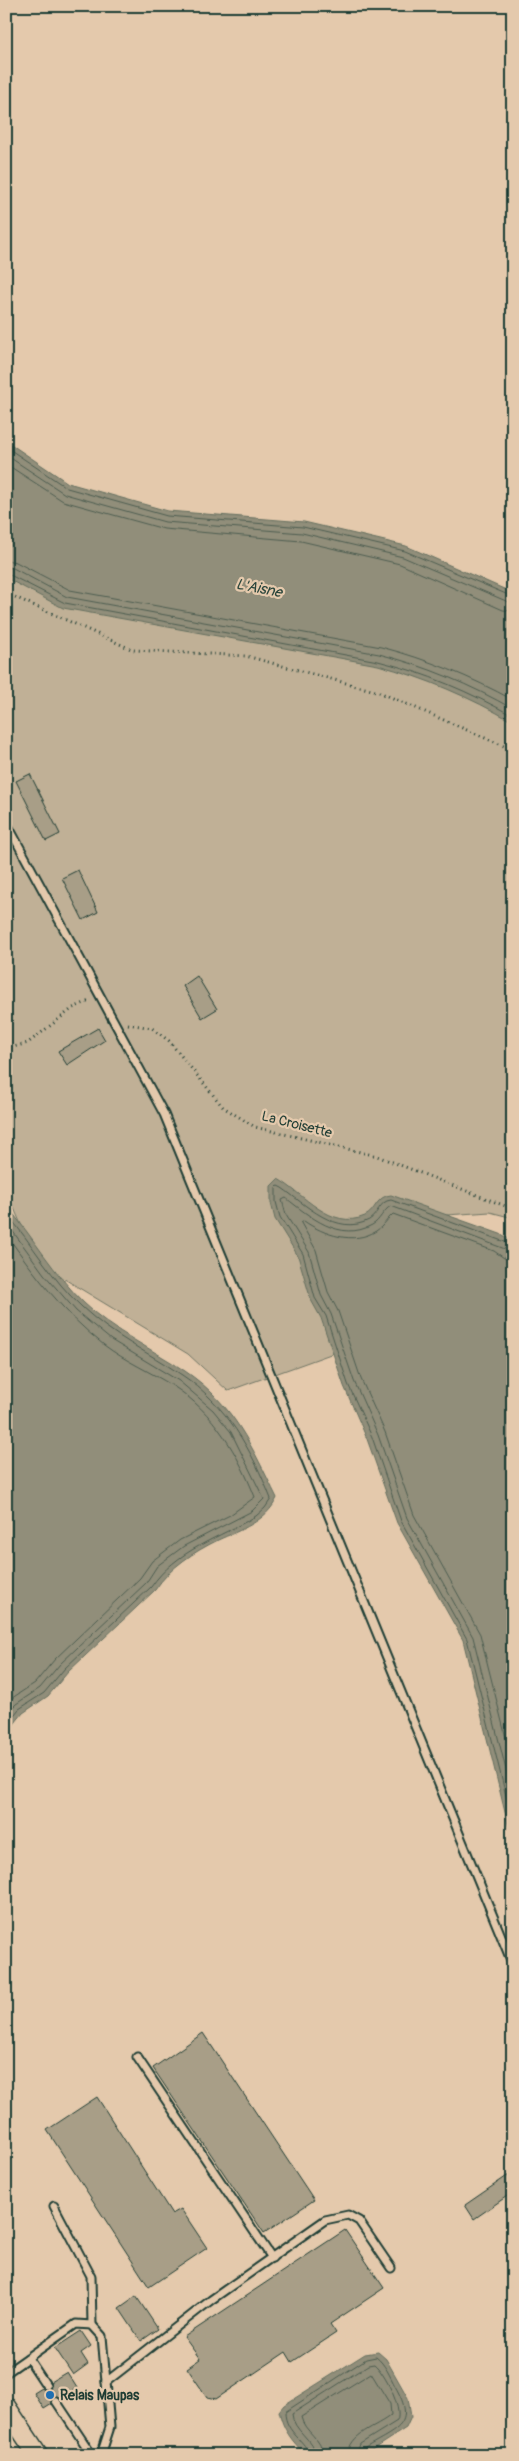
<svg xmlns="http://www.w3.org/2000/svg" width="519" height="2461" font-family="Pangolin,sans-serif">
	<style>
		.green { fill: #c0b096; stroke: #707665 }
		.water { fill: #918e7a; stroke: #636e5e }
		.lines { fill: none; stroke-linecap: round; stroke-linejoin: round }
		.shore { stroke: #4d5d50; stroke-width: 1 }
		.building { fill: #a89e87; stroke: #1f3d34 }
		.lane-casing { stroke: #1f3d34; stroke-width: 11 }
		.secondary-casing { stroke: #1f3d34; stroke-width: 22 }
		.path { stroke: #1f3d34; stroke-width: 3; stroke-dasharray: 1 4; stroke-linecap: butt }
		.lane { stroke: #e4c9ac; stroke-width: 7 }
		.secondary { stroke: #e4c9ac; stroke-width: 19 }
		.poi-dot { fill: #1f6fb2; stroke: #e4c9ac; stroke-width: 2 }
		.labels { text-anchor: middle; stroke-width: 4.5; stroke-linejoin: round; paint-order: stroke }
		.street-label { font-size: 14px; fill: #1f3d34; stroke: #e4c9ac }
		.poi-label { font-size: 14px; font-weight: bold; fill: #1f3d34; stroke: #e4c9ac; text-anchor: start }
		.water-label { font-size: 15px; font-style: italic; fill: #2a453b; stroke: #e4c9ac }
	</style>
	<rect width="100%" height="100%" fill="#e4c9ac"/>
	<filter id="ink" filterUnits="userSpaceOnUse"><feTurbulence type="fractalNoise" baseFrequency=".02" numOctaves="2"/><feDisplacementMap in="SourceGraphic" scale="10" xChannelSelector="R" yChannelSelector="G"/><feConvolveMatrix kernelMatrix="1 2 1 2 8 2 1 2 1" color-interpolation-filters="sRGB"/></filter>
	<g filter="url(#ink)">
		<polygon class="green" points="6,536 513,639 513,1218 490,1212 301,1225 339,1351 228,1391 188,1354 38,1263 6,1190"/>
		<g class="water">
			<path d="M 6,441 L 68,483 L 168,511 L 304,522 L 406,546 L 513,593 L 513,722 C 470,697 425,678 378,665 L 63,608 L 6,578 Z"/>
			<path d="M 278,1179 C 303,1193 331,1231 365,1216 C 376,1211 376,1196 391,1195 L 503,1235 L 513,1242 L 513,1845 L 463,1640 L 397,1523 L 367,1439 L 344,1386 L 321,1318 L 311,1300 L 298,1256 L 275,1219 L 271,1203 L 271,1186 Z"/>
			<path d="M 6,1205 C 33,1237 54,1274 84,1303 C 114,1332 151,1348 185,1371 C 234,1404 252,1447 277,1498 C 266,1522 240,1530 218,1540 C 194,1552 170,1567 155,1590 L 68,1672 L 48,1696 L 23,1713 L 6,1734 Z"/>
			<path d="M 378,2352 L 386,2359 L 408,2398 L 411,2417 L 406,2428 L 364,2455 L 305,2454 C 292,2441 283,2430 279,2411 L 284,2405 L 365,2354 Z"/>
		</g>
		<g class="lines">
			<g class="shore">
				<polyline points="6,447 67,488 167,516 303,527 405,551 513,597"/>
				<polyline points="6,455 65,494 165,522 302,533 403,557 513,604"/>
				<polyline points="6,464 63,501 164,529 301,541 400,564 503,610 513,611"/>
				<path d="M 6,560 L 16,562 L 70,590 L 381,647 C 427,659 471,677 513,700"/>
				<path d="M 6,567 L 13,568 L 67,597 L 379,654 C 426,666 471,685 513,709"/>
				<path d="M 6,573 L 65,603 L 378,661 C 426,673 470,692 513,716"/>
				<path d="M 6,1213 C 32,1243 52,1280 82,1307 C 114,1337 146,1351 182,1375 C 226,1404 252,1450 271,1499 L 265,1508 L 256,1516 C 219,1538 176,1550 151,1587 L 65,1668 L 44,1693 L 19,1709 L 6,1725"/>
				<polyline points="6,1222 44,1274 76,1311 111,1340 179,1381 213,1410 231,1432 264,1499 252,1511 184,1546 157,1566 146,1583 60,1664 40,1688 16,1704 6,1714"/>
				<path d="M 6,1234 C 35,1275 64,1314 104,1345 C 125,1361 151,1372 173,1386 C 214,1412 238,1454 255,1497 L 230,1515 L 180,1540 L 152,1561 L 140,1578 L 55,1659 L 35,1683 L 6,1702"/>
				<path d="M 513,1245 L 391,1200 C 379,1201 378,1215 369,1220 C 337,1237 305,1204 282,1188 L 278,1186 L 276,1188 L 276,1202 L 280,1217 L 303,1254 L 315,1298 L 326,1316 L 348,1384 L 372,1437 L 401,1521 L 467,1639 L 513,1824"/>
				<path d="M 513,1252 L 391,1206 C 383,1210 380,1221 372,1225 C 340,1243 309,1216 286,1198 L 282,1200 L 286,1215 L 309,1252 L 321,1295 L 331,1314 L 354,1381 L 378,1435 L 407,1518 L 473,1637 L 513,1798"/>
				<path d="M 513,1259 L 504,1258 L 494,1251 L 393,1214 C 387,1219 383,1227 376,1231 C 354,1245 324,1235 304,1221 L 301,1223 L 316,1250 L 328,1292 L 338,1311 L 361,1379 L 385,1432 L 414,1515 L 480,1634 L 513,1766"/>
				<path d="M 309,2455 C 307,2441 285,2433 285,2412 L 366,2359 L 376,2357 C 385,2364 390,2376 395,2386 C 418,2426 396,2429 365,2448 L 362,2455"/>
				<path d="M 315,2455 C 314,2439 293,2431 292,2414 L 368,2365 L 374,2364 C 384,2372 403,2408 397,2421 L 360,2444 L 356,2455"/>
				<path d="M 323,2455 C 322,2438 304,2432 301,2417 L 371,2373 L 390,2404 L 391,2415 C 377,2427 349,2433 348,2455"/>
			</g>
		</g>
		<g class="building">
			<polygon points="30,774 60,834 46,841 16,781"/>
			<polygon points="78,870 98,912 83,920 62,878"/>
			<polygon points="197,976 217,1009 202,1018 183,986"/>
			<polygon points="98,1028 105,1040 67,1065 58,1051"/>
			<polygon points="203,2033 314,2200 264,2233 153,2068"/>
			<polygon points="97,2097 172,2214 181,2209 207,2248 149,2287 47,2130"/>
			<polygon points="513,2172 513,2192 474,2219 465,2205"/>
			<polygon points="345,2230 384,2288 330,2324 336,2333 292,2362 286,2352 216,2399 207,2397 187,2368 200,2359 184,2337"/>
			<polygon points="136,2296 158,2329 141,2341 119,2308"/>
			<polygon points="81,2331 91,2346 81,2353 88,2364 73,2375 55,2348"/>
			<polygon points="67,2372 77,2388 61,2398 53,2396 52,2404 44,2409 34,2393 42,2388 49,2390 50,2382"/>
		</g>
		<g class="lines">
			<g class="lane-casing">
				<g id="lane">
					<polyline points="6,822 164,1114 513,1965"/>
					<polyline points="137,2057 272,2258"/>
					<polyline points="54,2206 91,2276 92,2325"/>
					<polyline points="28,2358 46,2385"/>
					<polyline points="6,2373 76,2324 92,2325 102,2336 110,2427 101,2455"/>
					<polyline points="106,2382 211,2300 325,2220 348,2215 359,2221 391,2268"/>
					<polyline points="56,2401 92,2455"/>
				</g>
			</g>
			<g class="secondary-casing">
				<polyline id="secondary" points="6,2407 38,2455"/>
			</g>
			<g class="path">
				<polyline points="6,593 133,650 246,656 379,692 513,750"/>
				<polyline points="128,1024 152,1028 169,1041 223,1107 255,1127 377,1156 513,1209"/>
				<polyline points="6,1049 28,1043 73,1008 87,1002 90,1003"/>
			</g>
			<use href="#lane" class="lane"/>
			<use href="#secondary" class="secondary"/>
		</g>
	</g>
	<circle class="poi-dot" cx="50" cy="2395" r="5"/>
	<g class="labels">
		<g class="street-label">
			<text transform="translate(297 1124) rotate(14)" y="5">La Croisette</text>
		</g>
		<g class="poi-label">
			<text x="60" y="2400">Relais Maupas</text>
		</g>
		<g class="water-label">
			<text transform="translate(259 588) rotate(11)" y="5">L'Aisne</text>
		</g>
	</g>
	<rect width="519" height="2461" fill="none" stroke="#e4c9ac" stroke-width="25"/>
	<rect x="12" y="12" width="494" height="2436" fill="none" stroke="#1f3d34" stroke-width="2" filter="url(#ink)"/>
</svg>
